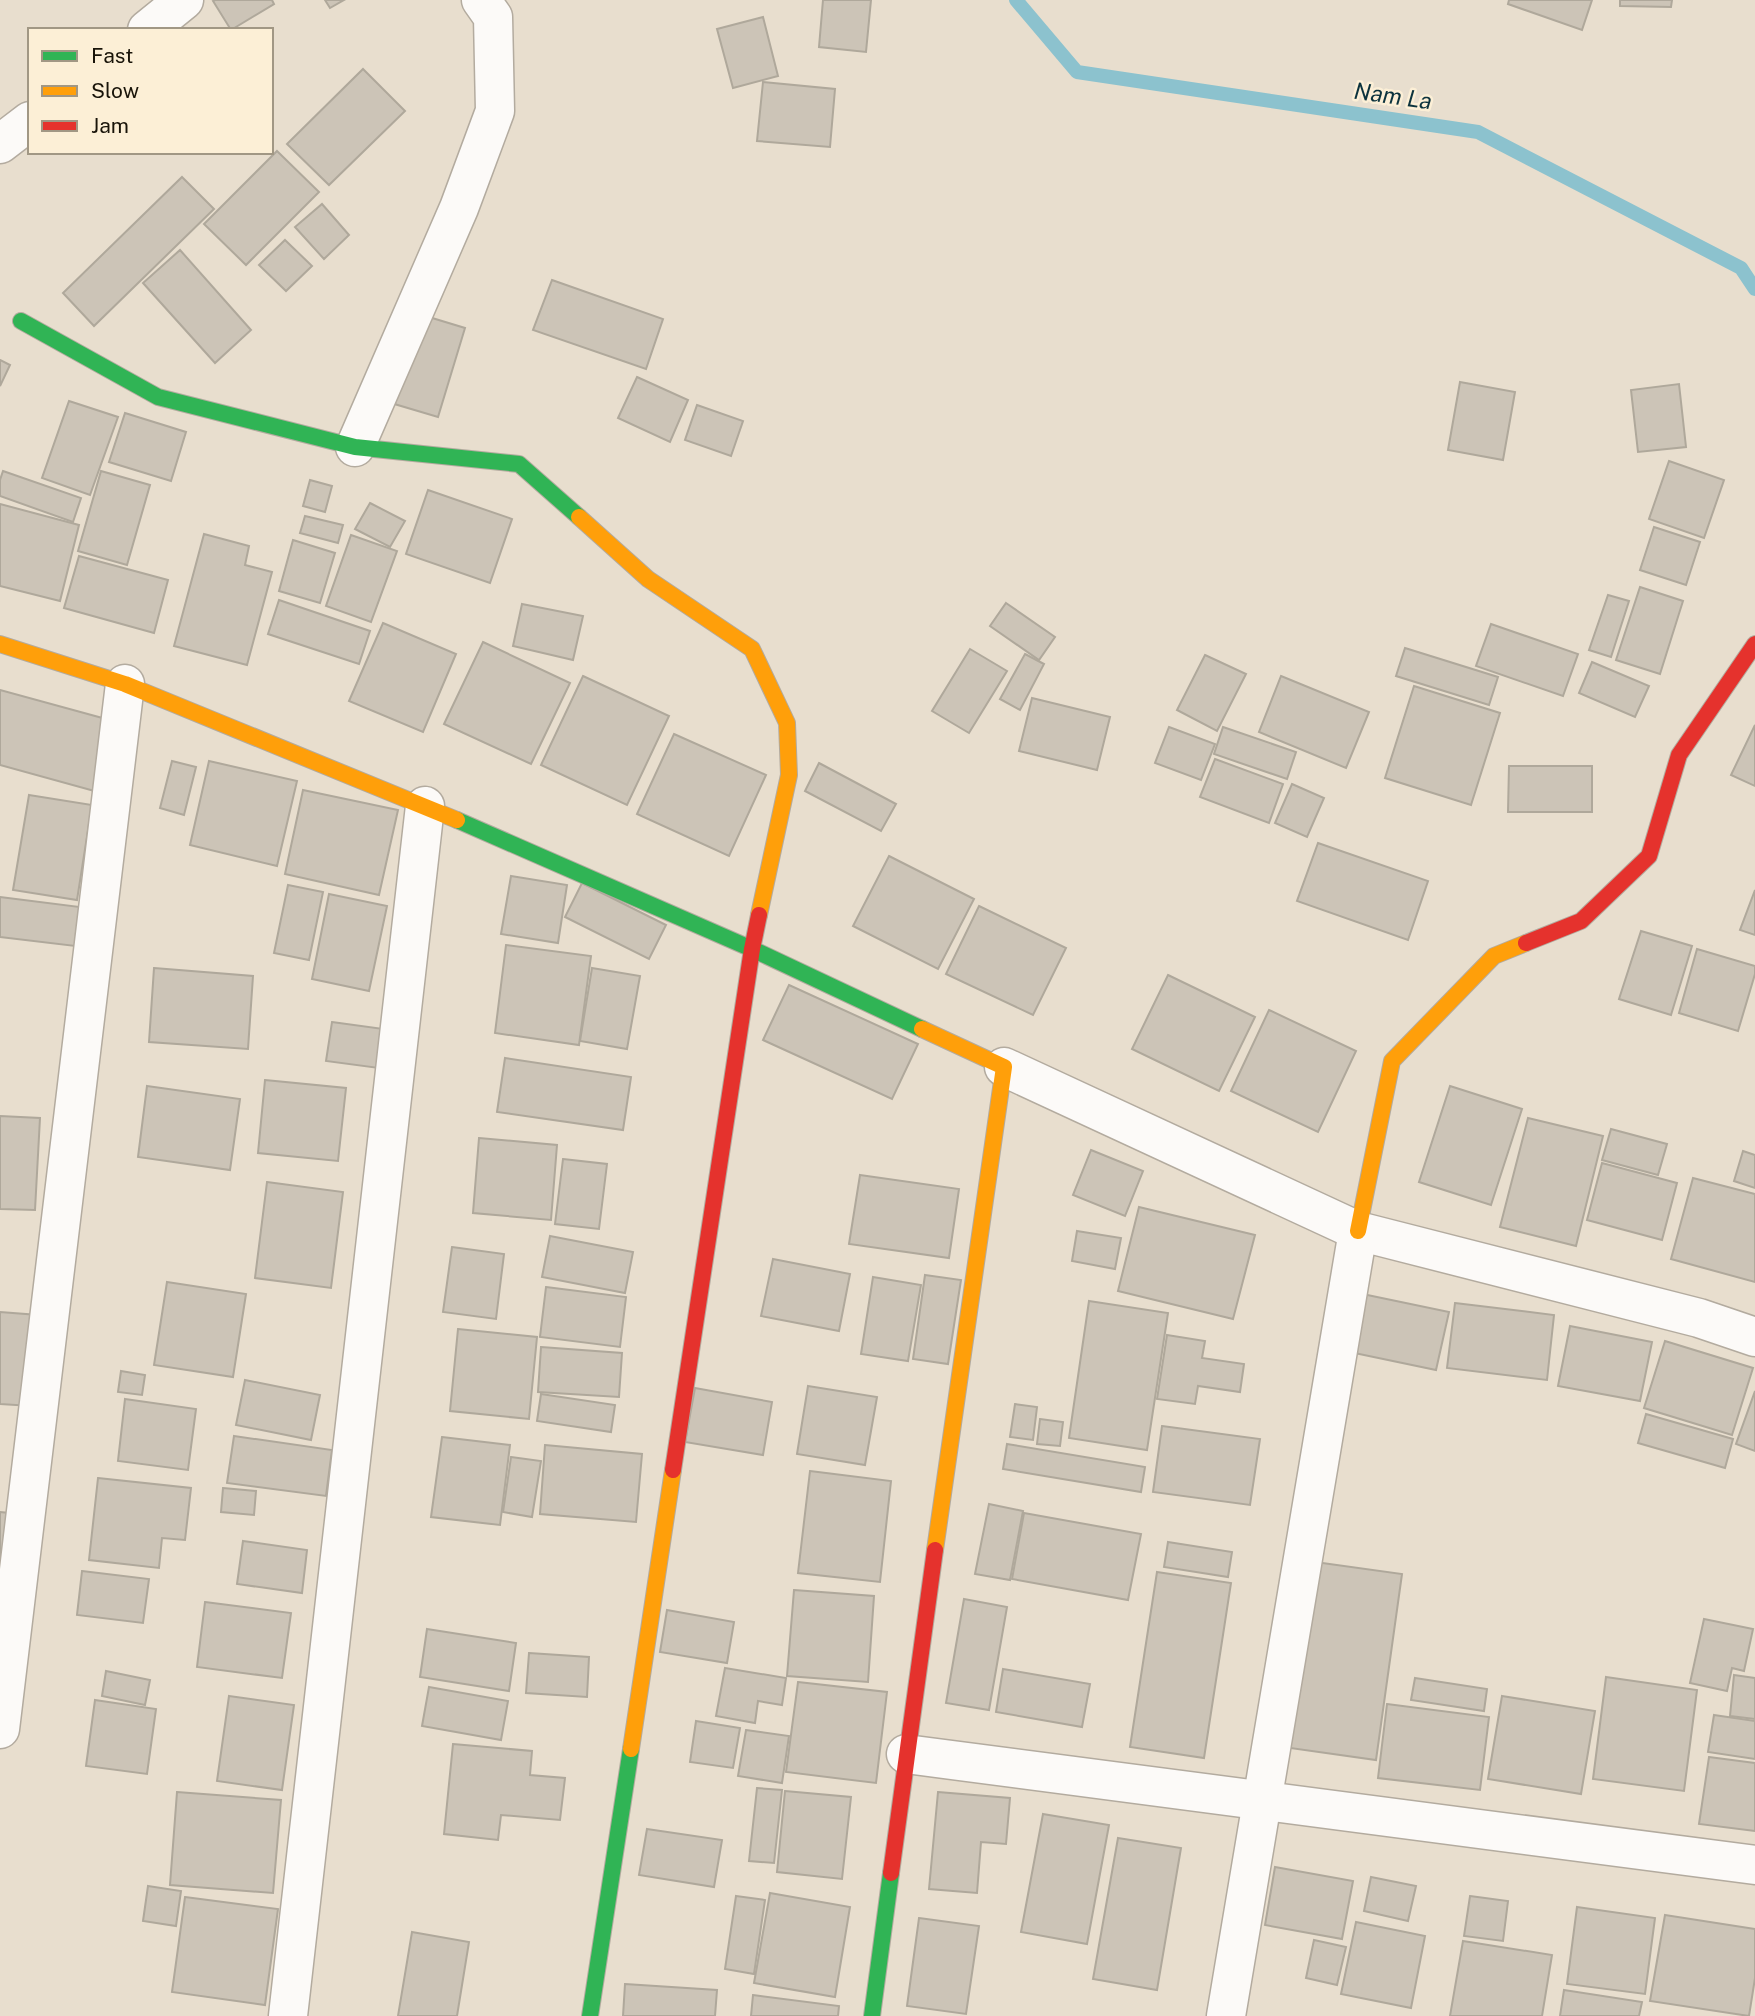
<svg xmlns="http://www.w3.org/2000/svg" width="1755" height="2016" font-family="'Public Sans',sans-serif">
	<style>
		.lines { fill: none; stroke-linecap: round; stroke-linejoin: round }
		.stream { stroke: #8cc2ce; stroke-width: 14 }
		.building { fill: #ccc4b7; stroke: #afa89b; stroke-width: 2 }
		.street-casing { stroke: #b3ab9f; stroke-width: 41 }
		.fast-casing { stroke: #b3ab9f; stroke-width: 18 }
		.slow-casing { stroke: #b3ab9f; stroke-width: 18 }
		.jam-casing { stroke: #b3ab9f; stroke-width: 18 }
		.street { stroke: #fcfaf8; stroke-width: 38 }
		.fast { stroke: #30b455; stroke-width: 16 }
		.slow { stroke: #ff9f0a; stroke-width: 16 }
		.jam { stroke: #e5322d; stroke-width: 16 }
		.labels { text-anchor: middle; stroke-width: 5; stroke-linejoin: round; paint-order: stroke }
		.water-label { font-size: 23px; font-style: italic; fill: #0c333e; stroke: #fcefd6 }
	</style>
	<rect width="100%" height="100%" fill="#e8dece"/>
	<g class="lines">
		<polyline class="stream" points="1016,0 1077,72 1478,132 1741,268 1755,289"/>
	</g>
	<g class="building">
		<polygon points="215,0 272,0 274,4 231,30 213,1"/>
		<polygon points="325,0 344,0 330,8"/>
		<polygon points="823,0 871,0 866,52 819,47"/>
		<polygon points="1509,0 1592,0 1582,30 1508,4"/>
		<polygon points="1620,0 1672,0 1671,7 1620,6"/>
		<polygon points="763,17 778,76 733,88 717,29"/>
		<polygon points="363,69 405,111 329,185 287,144"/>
		<polygon points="763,82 835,89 830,147 757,141"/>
		<polygon points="277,151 319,192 246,265 204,224"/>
		<polygon points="182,177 214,209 94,326 63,293"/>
		<polygon points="322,204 349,235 324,259 295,227"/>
		<polygon points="285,240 312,266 286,291 259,265"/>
		<polygon points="180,250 251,330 215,363 143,283"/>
		<polygon points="552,280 663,319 646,369 533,330"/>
		<polygon points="419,314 465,328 438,417 391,403"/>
		<polygon points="0,360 10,365 0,386"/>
		<polygon points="637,377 688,400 670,442 618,418"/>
		<polygon points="1460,382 1515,392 1503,460 1448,450"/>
		<polygon points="1679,384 1686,447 1638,452 1631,390"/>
		<polygon points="69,401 118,417 90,495 42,478"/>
		<polygon points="697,405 743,421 731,456 685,440"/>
		<polygon points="125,413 186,432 171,481 109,462"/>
		<polygon points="1669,461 1724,480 1704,538 1649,519"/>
		<polygon points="3,471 81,498 73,522 0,496 0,480"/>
		<polygon points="101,471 150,485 127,565 78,551"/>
		<polygon points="310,480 332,486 325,512 303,506"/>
		<polygon points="428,490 512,519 490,583 406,554"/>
		<polygon points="370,503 405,521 390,547 355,529"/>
		<polygon points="0,504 79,525 60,601 0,586"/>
		<polygon points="305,516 343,525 338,543 300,533"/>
		<polygon points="1654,527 1700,542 1686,585 1640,570"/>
		<polygon points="204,534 249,546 245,565 272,572 247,665 174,646"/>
		<polygon points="351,535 397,551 371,622 326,606"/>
		<polygon points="293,540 335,553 320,603 279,591"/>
		<polygon points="79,556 168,580 154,633 64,608"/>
		<polygon points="1640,587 1683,601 1660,674 1616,660"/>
		<polygon points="1608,595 1629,601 1611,657 1589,650"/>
		<polygon points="279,600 370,631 359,664 268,634"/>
		<polygon points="1006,603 1055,637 1039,660 990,626"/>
		<polygon points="522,604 583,616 573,660 513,646"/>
		<polygon points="383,623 456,654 423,732 349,701"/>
		<polygon points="1491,624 1578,654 1563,696 1476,666"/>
		<polygon points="483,642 570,683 531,764 444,724"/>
		<polygon points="1405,648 1498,677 1489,705 1396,676"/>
		<polygon points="970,649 1007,671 969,733 932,711"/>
		<polygon points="1025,654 1044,664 1020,710 1000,699"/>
		<polygon points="1205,655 1246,674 1217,731 1177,710"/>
		<polygon points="1592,662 1649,686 1635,717 1579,693"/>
		<polygon points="583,676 669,716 627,805 541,765"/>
		<polygon points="1281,676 1369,712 1346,768 1259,732"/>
		<polygon points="1414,686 1500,713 1471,805 1385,778"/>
		<polygon points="0,690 117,722 98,792 0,765"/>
		<polygon points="1032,698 1110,717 1097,770 1019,751"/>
		<polygon points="1755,725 1755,786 1731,775"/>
		<polygon points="1169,727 1215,744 1201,780 1155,763"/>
		<polygon points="1223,727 1296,752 1287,779 1214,754"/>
		<polygon points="674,734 766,775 729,856 637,814"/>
		<polygon points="1215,759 1283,784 1269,823 1200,797"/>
		<polygon points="172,761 196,767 184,815 160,808"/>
		<polygon points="209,761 297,781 277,866 190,845"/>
		<polygon points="819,763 896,804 881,831 805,791"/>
		<polygon points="1509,766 1592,766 1592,812 1508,812"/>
		<polygon points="1292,784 1324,798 1307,837 1275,823"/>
		<polygon points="303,790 398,810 379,895 285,874"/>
		<polygon points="29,795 92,805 77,900 13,890"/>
		<polygon points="1318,843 1428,881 1408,940 1297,901"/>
		<polygon points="889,856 974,899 938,969 853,926"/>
		<polygon points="511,876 567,885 558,943 501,934"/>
		<polygon points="582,883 666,925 649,959 565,917"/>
		<polygon points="288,885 323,892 309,960 274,953"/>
		<polygon points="1755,890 1755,935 1740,930"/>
		<polygon points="329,894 387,906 369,991 312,979"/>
		<polygon points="0,897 80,907 75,946 0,937"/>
		<polygon points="979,906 1066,948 1033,1015 946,974"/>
		<polygon points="1641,931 1692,946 1671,1015 1619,999"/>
		<polygon points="506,945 591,956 579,1045 495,1033"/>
		<polygon points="1697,949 1755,966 1755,974 1738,1031 1679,1013"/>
		<polygon points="154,968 253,976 248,1049 149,1042"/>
		<polygon points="592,968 640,976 627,1049 580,1041"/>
		<polygon points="1168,975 1255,1017 1219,1091 1132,1049"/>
		<polygon points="789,985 918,1044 892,1099 763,1040"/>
		<polygon points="1269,1010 1356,1051 1318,1132 1231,1091"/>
		<polygon points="332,1022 391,1030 386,1069 326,1061"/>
		<polygon points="505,1058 631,1077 623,1130 497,1112"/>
		<polygon points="265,1080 346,1088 338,1161 258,1153"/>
		<polygon points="147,1086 240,1099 230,1170 138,1157"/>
		<polygon points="1450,1086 1522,1109 1491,1205 1419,1182"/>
		<polygon points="0,1116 40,1118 35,1210 0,1209"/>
		<polygon points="1528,1118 1603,1136 1576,1246 1500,1227"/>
		<polygon points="1611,1129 1667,1144 1658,1175 1602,1160"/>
		<polygon points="479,1138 557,1145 551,1220 473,1213"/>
		<polygon points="1091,1150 1143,1171 1125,1216 1073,1195"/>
		<polygon points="1743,1151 1755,1155 1755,1188 1734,1181"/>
		<polygon points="563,1159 607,1164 599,1229 555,1224"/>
		<polygon points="1602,1163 1677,1183 1662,1240 1587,1220"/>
		<polygon points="860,1175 959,1189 949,1258 849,1244"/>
		<polygon points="1693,1178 1755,1194 1755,1282 1671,1259"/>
		<polygon points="267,1182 343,1192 331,1288 255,1278"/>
		<polygon points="1139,1207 1255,1235 1233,1319 1118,1291"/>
		<polygon points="1077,1231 1121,1238 1115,1269 1072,1261"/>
		<polygon points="550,1236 633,1252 625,1293 542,1277"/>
		<polygon points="452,1247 504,1254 496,1319 443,1312"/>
		<polygon points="773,1259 850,1274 839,1331 761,1316"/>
		<polygon points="925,1275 961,1280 948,1364 913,1359"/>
		<polygon points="873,1277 921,1285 908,1361 861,1354"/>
		<polygon points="167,1282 246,1294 233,1377 154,1365"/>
		<polygon points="546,1287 626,1297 620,1347 540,1337"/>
		<polygon points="1353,1292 1449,1312 1436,1370 1340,1350"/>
		<polygon points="1089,1301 1168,1313 1147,1450 1069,1438"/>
		<polygon points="1455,1303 1554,1315 1547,1380 1447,1368"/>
		<polygon points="0,1312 38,1315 31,1406 0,1404"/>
		<polygon points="1570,1326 1652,1342 1640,1401 1558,1386"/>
		<polygon points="458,1329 537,1337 529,1419 450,1411"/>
		<polygon points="1167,1335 1205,1341 1202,1358 1244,1364 1240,1392 1198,1386 1195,1404 1157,1399"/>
		<polygon points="1665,1341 1753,1368 1732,1435 1644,1408"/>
		<polygon points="541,1347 622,1353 619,1397 538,1392"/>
		<polygon points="121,1371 145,1375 142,1395 118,1392"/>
		<polygon points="245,1380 320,1395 311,1440 236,1425"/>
		<polygon points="808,1386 877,1397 865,1465 797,1454"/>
		<polygon points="695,1388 772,1402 763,1455 685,1442"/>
		<polygon points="1755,1391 1755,1451 1736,1444"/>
		<polygon points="541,1394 615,1405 611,1432 537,1421"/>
		<polygon points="125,1399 196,1409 188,1470 118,1461"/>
		<polygon points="1015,1404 1037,1407 1033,1440 1010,1437"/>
		<polygon points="1646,1414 1733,1439 1725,1468 1638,1443"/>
		<polygon points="1040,1419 1063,1422 1060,1446 1037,1444"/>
		<polygon points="1162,1426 1260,1439 1250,1505 1153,1492"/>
		<polygon points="234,1436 332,1450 326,1496 227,1483"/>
		<polygon points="442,1437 510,1445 500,1525 431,1517"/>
		<polygon points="1007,1444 1145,1467 1141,1492 1003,1469"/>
		<polygon points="545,1445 642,1454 636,1522 540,1514"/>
		<polygon points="511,1457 541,1461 532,1517 503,1512"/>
		<polygon points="810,1471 891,1481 880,1582 798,1573"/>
		<polygon points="98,1478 191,1488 185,1540 162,1538 159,1568 89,1560"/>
		<polygon points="223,1488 256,1491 254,1515 221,1512"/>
		<polygon points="989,1504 1023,1511 1010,1580 975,1574"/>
		<polygon points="0,1512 9,1513 0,1572"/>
		<polygon points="1024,1513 1141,1534 1128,1600 1012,1579"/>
		<polygon points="243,1541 307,1550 302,1593 237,1584"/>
		<polygon points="1168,1542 1232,1552 1228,1577 1164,1567"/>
		<polygon points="1308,1561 1402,1574 1376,1760 1283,1747"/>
		<polygon points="82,1571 149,1579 143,1623 77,1615"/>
		<polygon points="1157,1572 1231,1583 1204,1758 1130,1747"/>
		<polygon points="794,1590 874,1596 868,1682 787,1676"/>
		<polygon points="964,1599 1007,1607 989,1710 946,1703"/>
		<polygon points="205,1602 291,1613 282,1678 197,1667"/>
		<polygon points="667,1610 734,1622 727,1663 660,1652"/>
		<polygon points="1704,1619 1753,1629 1744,1671 1732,1668 1727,1691 1690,1683"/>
		<polygon points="427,1629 516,1643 509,1691 420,1677"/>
		<polygon points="529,1653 589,1657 587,1697 526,1693"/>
		<polygon points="725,1668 786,1678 782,1705 758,1701 755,1723 716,1716"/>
		<polygon points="1003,1669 1090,1684 1082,1727 996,1712"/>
		<polygon points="106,1671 150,1680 145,1705 102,1696"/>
		<polygon points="1734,1675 1755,1678 1755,1719 1730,1716"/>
		<polygon points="1606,1677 1697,1690 1684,1791 1593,1779"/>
		<polygon points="1415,1678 1487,1689 1484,1711 1411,1700"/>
		<polygon points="798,1682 887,1692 876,1783 786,1772"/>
		<polygon points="429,1687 508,1701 501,1740 422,1726"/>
		<polygon points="229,1696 294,1705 282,1790 217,1781"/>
		<polygon points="1502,1696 1595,1711 1581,1794 1488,1779"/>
		<polygon points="95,1700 156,1709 147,1774 86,1766"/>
		<polygon points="1387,1704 1489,1717 1480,1790 1378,1778"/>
		<polygon points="1714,1715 1755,1721 1755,1759 1708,1752"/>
		<polygon points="696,1721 740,1728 733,1768 690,1762"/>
		<polygon points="746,1730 789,1736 782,1783 738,1776"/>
		<polygon points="453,1744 532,1751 530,1775 565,1778 560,1820 501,1815 498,1840 444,1834"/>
		<polygon points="1709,1757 1755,1763 1755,1831 1699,1824"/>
		<polygon points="757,1788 782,1790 774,1863 749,1861"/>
		<polygon points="785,1791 851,1797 842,1879 777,1872"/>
		<polygon points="177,1792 281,1800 273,1893 170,1885"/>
		<polygon points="938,1792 1010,1798 1006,1844 981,1842 977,1893 929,1889"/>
		<polygon points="1043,1814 1109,1825 1087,1944 1021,1932"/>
		<polygon points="647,1829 722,1840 714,1887 639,1875"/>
		<polygon points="1118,1838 1181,1848 1157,1990 1093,1979"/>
		<polygon points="1275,1867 1353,1881 1342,1939 1265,1925"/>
		<polygon points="1371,1877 1416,1886 1408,1921 1364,1911"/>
		<polygon points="148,1886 181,1891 176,1926 143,1921"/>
		<polygon points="770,1893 850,1907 835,1997 754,1983"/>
		<polygon points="736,1896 765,1900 754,1974 725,1969"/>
		<polygon points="1470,1896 1508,1901 1503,1941 1464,1936"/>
		<polygon points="185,1897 278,1909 265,2005 172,1992"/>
		<polygon points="1577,1907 1655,1918 1645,1994 1567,1984"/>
		<polygon points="1665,1915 1755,1929 1755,1978 1749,2016 1650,2001"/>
		<polygon points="919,1918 979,1926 966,2014 907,2006"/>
		<polygon points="1356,1922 1425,1936 1411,2008 1341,1994"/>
		<polygon points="412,1932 469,1942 457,2016 398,2016"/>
		<polygon points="1314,1940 1346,1947 1337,1985 1306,1978"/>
		<polygon points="1463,1941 1552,1955 1542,2016 1450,2016"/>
		<polygon points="625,1984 717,1990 715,2016 623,2016"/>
		<polygon points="1564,1990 1642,2002 1639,2016 1560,2016"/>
		<polygon points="753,1995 839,2006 838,2016 751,2016"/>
	</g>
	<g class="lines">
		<g class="street-casing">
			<g id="street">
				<polyline points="147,30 184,0"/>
				<polyline points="0,144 30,121"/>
				<polyline points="355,447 459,208 495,111 493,17 481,0"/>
				<polyline points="1004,1067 1358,1231 1699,1318 1755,1337"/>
				<polyline points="0,1729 125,684"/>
				<polyline points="906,1754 1755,1865"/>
				<polyline points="288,2016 425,806"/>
				<polyline points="1226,2016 1358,1231"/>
			</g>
		</g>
		<g class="fast-casing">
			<g id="fast">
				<polyline points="21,321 158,397 355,447 519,464 579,517"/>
				<polyline points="457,820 752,949 922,1029"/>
				<polyline points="590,2016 631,1749"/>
				<polyline points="872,2016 891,1873"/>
			</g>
		</g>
		<g class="slow-casing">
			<g id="slow">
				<polyline points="579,517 648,579 752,649 787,723 789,775 759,915"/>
				<polyline points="0,644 125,684 457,820"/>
				<polyline points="922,1029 1004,1067 935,1550"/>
				<polyline points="1358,1231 1392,1061 1494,956 1526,943"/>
				<polyline points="631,1749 673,1470"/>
			</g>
		</g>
		<g class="jam-casing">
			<g id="jam">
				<polyline points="1526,943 1581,921 1649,856 1679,755 1755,644"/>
				<polyline points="673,1470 752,949 759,915"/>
				<polyline points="891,1873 935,1550"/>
			</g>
		</g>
		<use href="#street" class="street"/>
		<use href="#fast" class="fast"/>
		<use href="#slow" class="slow"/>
		<use href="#jam" class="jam"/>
	</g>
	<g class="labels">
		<g class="water-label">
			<text transform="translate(1393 96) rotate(8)" y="8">Nam La</text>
		</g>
	</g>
	<rect x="28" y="28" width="245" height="126" fill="#fcefd6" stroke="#a19784" stroke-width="2"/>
	<rect x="42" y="51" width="35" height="10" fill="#30b455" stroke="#a19784" stroke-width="2"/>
	<text x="91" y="63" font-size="21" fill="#191409">Fast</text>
	<rect x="42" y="86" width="35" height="10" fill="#ff9f0a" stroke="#a19784" stroke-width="2"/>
	<text x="91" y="98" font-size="21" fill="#191409">Slow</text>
	<rect x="42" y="121" width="35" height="10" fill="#e5322d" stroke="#a19784" stroke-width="2"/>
	<text x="91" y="133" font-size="21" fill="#191409">Jam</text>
</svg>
